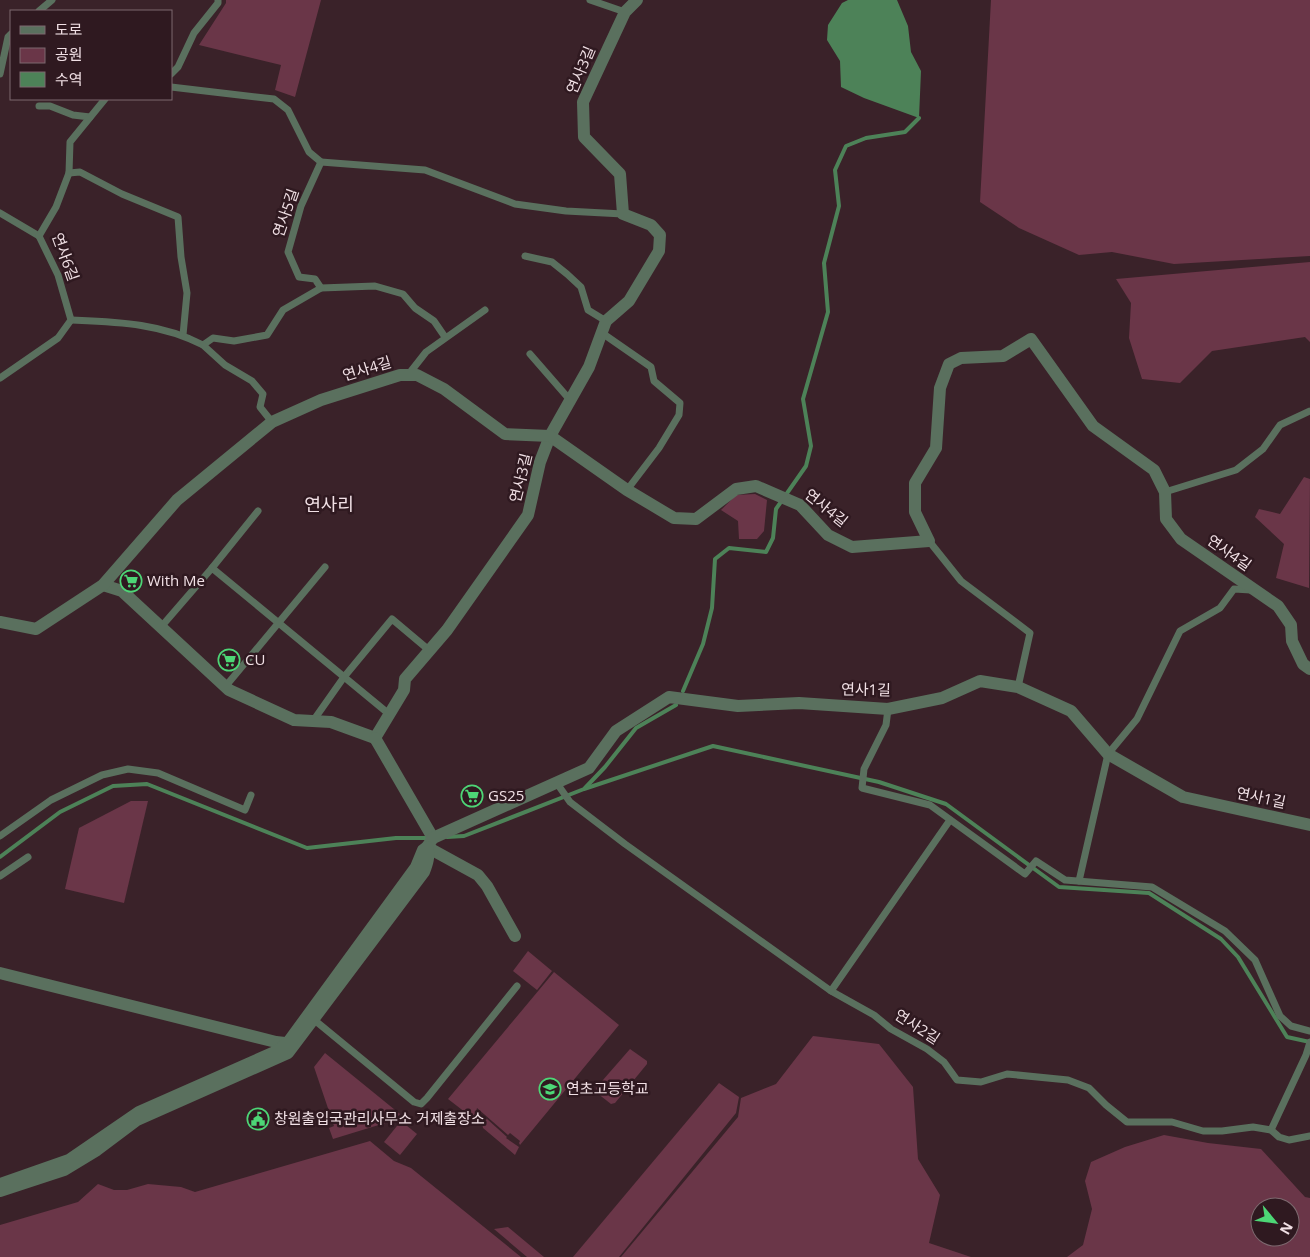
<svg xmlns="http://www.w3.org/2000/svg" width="1310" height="1257" font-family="'Open Sans','Noto Sans KR',sans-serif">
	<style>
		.green { fill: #6a3648; fill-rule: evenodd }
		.water { fill: #4d8258 }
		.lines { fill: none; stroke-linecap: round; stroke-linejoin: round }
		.stream { stroke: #4d8258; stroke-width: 4 }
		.service { stroke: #5a705e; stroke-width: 7 }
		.minor { stroke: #5a705e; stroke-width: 12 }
		.tertiary { stroke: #5a705e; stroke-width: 12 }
		.labels { text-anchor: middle; stroke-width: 5; stroke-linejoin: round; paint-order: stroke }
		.street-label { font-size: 15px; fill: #f1e0e5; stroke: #2f1920 }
		.poi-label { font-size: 15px; fill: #f1e0e5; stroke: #2f1920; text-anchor: start }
		.quarter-label { font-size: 18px; fill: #f1e0e5; stroke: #2f1920 }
	</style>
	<rect width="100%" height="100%" fill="#3a2229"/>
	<g class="green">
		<polygon points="226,0 321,0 295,97 275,90 281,65 199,45 226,3"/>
		<polygon points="991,0 1310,0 1310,256 1174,264 1112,252 1079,255 1019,228 980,202"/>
		<polygon points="1310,262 1310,342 1305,337 1212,351 1180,383 1142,379 1129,338 1131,303 1116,279"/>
		<polygon points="1304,477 1310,479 1309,588 1276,578 1284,544 1255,517 1259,509 1280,514"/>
		<polygon points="755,494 767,500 764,531 757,539 739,539 738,521 721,510 736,495"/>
		<polygon points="131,801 148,801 124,903 65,889 79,828"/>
		<polygon points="528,951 552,971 537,990 513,971"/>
		<polygon points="554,972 619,1025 520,1145 519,1143 520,1141 510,1133 508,1135 477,1108 475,1115 470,1116 448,1099"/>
		<polygon points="813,1036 879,1044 913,1087 918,1159 940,1195 929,1243 971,1257 621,1257 738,1117 741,1098 776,1084"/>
		<polygon points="630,1049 647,1061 647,1064 615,1103 611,1104 597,1093 596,1088"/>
		<polygon points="325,1053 400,1114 395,1120 333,1139 329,1128 334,1126 314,1067"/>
		<polygon points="719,1083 739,1097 736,1113 619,1257 573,1257"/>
		<polygon points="487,1119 507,1137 506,1138 519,1147 515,1155 483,1128 482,1123"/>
		<polygon points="401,1121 417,1134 400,1155 384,1142"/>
		<path d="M 1164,1135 L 1208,1143 L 1261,1149 L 1305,1197 L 1310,1198 L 1310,1257 L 1067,1257 L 1083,1245 L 1092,1209 L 1085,1181 L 1091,1162 L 1125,1147 ZM 1260,1207 L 1290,1207 L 1290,1237 L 1260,1237 Z"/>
		<polygon points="370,1141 394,1161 411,1168 521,1257 0,1257 0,1225 78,1202 98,1184 114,1190 127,1190 148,1184 181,1187 195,1192"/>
		<polygon points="508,1227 544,1257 527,1257 494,1229"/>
	</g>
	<polygon class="water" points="848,0 897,0 908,26 911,52 921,71 919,118 864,98 841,87 840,61 827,40 828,25 842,3"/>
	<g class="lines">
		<g class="stream">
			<polyline points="683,691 703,644 712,608 715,559 729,548 766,552 773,538 776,509 806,466 811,446 803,399 828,312 824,263 839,206 835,170 846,146 866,138 905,132 919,118"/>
			<polyline points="585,788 605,767 636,728 676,705"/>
			<polyline points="447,837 464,836 584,789 713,746 879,782 946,804 1059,887 1149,893 1221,939 1238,957 1287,1037 1310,1042"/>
			<polyline points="0,857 60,812 113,786 147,784 307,848 396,838 430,838"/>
		</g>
		<g class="service">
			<polyline points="590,0 625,12"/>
			<polyline points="39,11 52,0"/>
			<polyline points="0,74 8,37 11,34"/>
			<polyline points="171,74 178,67 194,33 218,3 218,0"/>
			<polyline points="171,87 274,99 288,110 309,152 321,162"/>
			<polyline points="39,106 50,106 73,115 90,117"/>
			<polyline points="69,173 80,172 122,194 178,217 181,257 187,293 183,335"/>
			<polyline points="0,213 39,236"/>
			<polyline points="525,256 552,262 567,274 581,287 588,310 606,321"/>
			<polyline points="321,288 375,286 403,294 415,308 434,321 445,337"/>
			<path d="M 71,320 C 117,322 161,323 203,345 L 213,338 L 234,341 L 267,335 L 283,310 L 321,288 L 315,279 L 299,277 L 288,252 L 301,206 L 321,162 L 425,170 L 515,204 L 566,211 L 623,214"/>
			<polyline points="602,333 651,367 654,381 680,403 679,415 659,448 627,490"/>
			<polyline points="203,345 225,365 252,381 263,394 260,407 272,422"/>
			<polyline points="530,354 570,400"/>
			<polyline points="408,375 426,352 485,310"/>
			<polyline points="0,378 58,338 71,320 58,275 39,236 56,207 69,173 70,142 105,99"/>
			<polyline points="1165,492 1236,470 1263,449 1280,425 1310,411"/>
			<polyline points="929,541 961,581 1030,633 1018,687"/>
			<polyline points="212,568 258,511"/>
			<polyline points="161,627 212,568 389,714"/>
			<polyline points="225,687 325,567"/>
			<polyline points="888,709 886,725 864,769 862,788 930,805 1025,874 1036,861 1065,880 1152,887 1225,931 1255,960 1280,1016 1291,1026 1310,1031"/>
			<polyline points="313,721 344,677 392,619 430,651"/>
			<polyline points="556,782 570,802 625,844 831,991 874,1015 891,1029 927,1049 944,1062 957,1080 981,1082 1007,1074 1068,1080 1089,1088 1106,1105 1127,1122 1172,1122 1203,1131 1222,1131 1253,1127 1271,1130 1279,1137 1289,1140 1310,1136"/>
			<polyline points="0,836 51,800 102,775 128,769 158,773 245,810 251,795"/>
			<polyline points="0,876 28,857"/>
			<polyline points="1079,881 1108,754 1137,719 1180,631 1220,608 1234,589 1251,590"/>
			<polyline points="831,991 950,820"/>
			<polyline points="312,1018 414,1102 421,1104 427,1098 517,986"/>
			<polyline points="1271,1130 1306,1055 1310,1042"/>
		</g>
		<g class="minor">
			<polyline points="103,585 122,591 229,690 294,720 331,722 375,738 404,690 405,679 447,630 528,515 540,462 550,436 589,367 606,321 629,301 659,251 660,235 651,225 623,214 620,174 584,137 583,102 625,12 637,0"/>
			<polyline points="0,622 36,629 103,585 177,500 272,422 321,400 400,375 417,375 444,389 505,434 550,436 627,490 674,518 696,519 736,489 756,486 800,505 828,535 852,547 929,541 915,512 915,483 936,448 940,388 949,364 961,358 1003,356 1031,339 1093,426 1154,470 1165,492 1166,519 1181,539 1278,606 1291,625 1292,641 1303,664 1310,669"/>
			<polyline points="375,738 433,838"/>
			<polyline points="515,936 487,886 478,875 427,847 433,838 589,768 616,731 669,697 738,706 799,703 888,709 942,698 980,681 1018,687 1071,711 1108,754 1183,797 1310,825"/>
			<polyline points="0,973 276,1042 294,1044"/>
		</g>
		<path class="tertiary" d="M 0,1184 L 69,1160 L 139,1112 L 277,1051 L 289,1041 L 416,867 L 423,850 L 427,847 C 430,856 427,864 424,872 L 288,1053 L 137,1120 L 97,1150 L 64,1170 L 0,1191"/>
	</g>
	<defs>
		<g id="supermarket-ring" transform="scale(1.125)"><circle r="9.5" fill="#2f1920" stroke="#4dd676" stroke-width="1.5"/><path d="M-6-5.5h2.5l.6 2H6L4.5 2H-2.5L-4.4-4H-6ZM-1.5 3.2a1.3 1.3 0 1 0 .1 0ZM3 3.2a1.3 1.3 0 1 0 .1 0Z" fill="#4dd676"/></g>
		<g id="school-ring" transform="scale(1.125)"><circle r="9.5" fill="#2f1920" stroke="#4dd676" stroke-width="1.5"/><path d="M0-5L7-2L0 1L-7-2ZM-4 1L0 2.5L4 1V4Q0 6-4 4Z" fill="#4dd676"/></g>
		<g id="civic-ring" transform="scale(1.125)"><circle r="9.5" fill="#2f1920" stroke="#4dd676" stroke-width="1.5"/><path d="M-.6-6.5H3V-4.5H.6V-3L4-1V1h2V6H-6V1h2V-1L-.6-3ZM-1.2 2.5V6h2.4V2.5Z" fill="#4dd676"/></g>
	</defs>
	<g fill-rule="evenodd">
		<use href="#supermarket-ring" x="131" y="581"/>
		<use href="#supermarket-ring" x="229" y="660"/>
		<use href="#supermarket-ring" x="472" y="796"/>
		<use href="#school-ring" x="550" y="1089"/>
		<use href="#civic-ring" x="258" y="1119"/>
	</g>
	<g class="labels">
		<g class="street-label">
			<text transform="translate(581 70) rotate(-67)" y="5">연사3길</text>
			<text transform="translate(286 213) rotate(-71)" y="5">연사5길</text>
			<text transform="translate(65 257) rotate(70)" y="5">연사6길</text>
			<text transform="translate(367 369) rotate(-17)" y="5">연사4길</text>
			<text transform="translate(521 478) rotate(-76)" y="5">연사3길</text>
			<text transform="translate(826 508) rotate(39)" y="5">연사4길</text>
			<text transform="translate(1229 553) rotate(35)" y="5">연사4길</text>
			<text transform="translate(866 690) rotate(1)" y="5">연사1길</text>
			<text transform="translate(1261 798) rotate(12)" y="5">연사1길</text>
			<text transform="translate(917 1027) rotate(33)" y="5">연사2길</text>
		</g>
		<g class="poi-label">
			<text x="147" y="586">With Me</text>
			<text x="245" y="665">CU</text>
			<text x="488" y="801">GS25</text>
			<text x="566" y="1094">연초고등학교</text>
			<text x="274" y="1124">창원출입국관리사무소 거제출장소</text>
		</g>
		<g class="quarter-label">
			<text x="329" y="511">연사리</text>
		</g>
	</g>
	<rect x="10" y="10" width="162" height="90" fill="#2f1920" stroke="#7d696f"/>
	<rect x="20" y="26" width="25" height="8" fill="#5a705e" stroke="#7d696f"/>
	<text x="55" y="35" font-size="15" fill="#f1e0e5">도로</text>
	<rect x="20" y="48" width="25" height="15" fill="#6a3648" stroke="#7d696f"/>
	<text x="55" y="60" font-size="15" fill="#f1e0e5">공원</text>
	<rect x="20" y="72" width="25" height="15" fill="#4d8258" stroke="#7d696f"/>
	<text x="55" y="85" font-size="15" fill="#f1e0e5">수역</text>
	<g transform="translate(1275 1222) rotate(119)"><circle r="24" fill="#2f1920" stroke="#7d696f"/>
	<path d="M0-4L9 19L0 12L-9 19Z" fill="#4dd676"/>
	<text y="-8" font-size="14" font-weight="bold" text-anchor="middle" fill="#f1e0e5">N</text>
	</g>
</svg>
